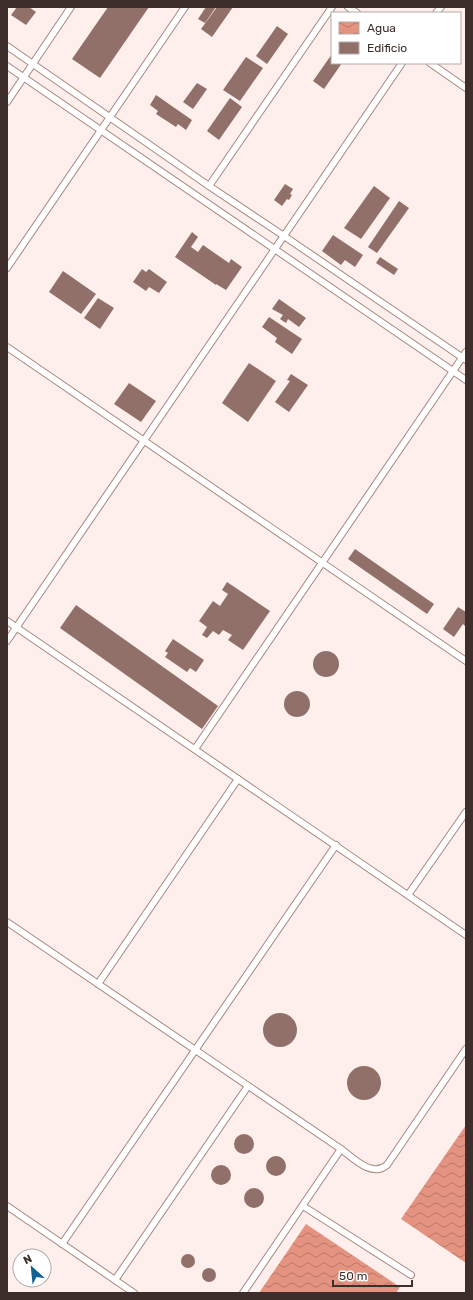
<svg xmlns="http://www.w3.org/2000/svg" width="473" height="1300" font-family="Rubik,sans-serif">
	<style>
		.water { fill: url(#water-waves) }
		.building { fill: #917069 }
		.lines { fill: none; stroke-linecap: round; stroke-linejoin: round }
		.lane-casing { stroke: #a8867f; stroke-width: 8 }
		.lane { stroke: #fff; stroke-width: 6 }
	</style>
	<defs>
		<pattern id="water-waves" width="16" height="10" patternUnits="userSpaceOnUse"><rect width="16" height="10" fill="#e49381"/><path d="M0 5q4-4 8 0t8 0" fill="none" stroke="#ba786a"/></pattern>
	</defs>
	<rect width="100%" height="100%" fill="#feefec"/>
	<g class="water">
		<polygon points="466,1125 466,1263 401,1219"/>
		<polygon points="306,1224 400,1287 396,1293 259,1293"/>
	</g>
	<g class="building">
		<polygon points="17,7 29,7 36,12 26,25 11,15"/>
		<polygon points="108,7 149,7 100,78 72,59"/>
		<polygon points="206,7 216,7 205,23 198,19"/>
		<polygon points="217,7 233,7 212,37 201,29"/>
		<polygon points="277,26 288,34 267,64 256,56"/>
		<polygon points="332,54 332,63 342,63 324,89 313,81"/>
		<polygon points="246,57 263,68 240,101 223,90"/>
		<polygon points="197,83 207,89 193,109 183,102"/>
		<polygon points="156,95 192,120 186,130 178,124 176,127 156,114 158,111 150,105"/>
		<polygon points="230,98 242,107 219,140 207,131"/>
		<polygon points="285,184 293,189 290,194 292,195 289,200 287,199 282,206 274,200"/>
		<polygon points="374,186 390,198 361,239 344,228"/>
		<polygon points="399,201 409,208 377,253 368,247"/>
		<polygon points="192,232 198,237 191,247 198,252 203,245 229,263 231,259 242,267 226,290 216,284 216,285 175,257"/>
		<polygon points="333,235 363,255 355,267 345,260 341,265 322,251"/>
		<polygon points="380,257 398,269 394,275 376,263"/>
		<polygon points="142,269 146,272 149,269 167,282 159,293 149,287 146,291 133,282"/>
		<polygon points="63,271 96,294 81,314 49,292"/>
		<polygon points="98,298 114,308 100,329 84,318"/>
		<polygon points="279,299 306,318 299,327 288,319 286,323 280,319 283,315 272,309"/>
		<polygon points="269,317 302,339 292,354 275,342 277,338 262,327"/>
		<polygon points="249,363 276,381 248,422 222,403"/>
		<polygon points="291,374 308,385 289,412 275,402 290,381 287,380"/>
		<polygon points="129,383 156,401 141,422 114,404"/>
		<polygon points="355,549 434,604 427,614 348,559"/>
		<polygon points="227,582 270,611 243,650 228,640 232,635 223,630 219,635 213,631 207,638 202,635 207,627 199,621 213,601 220,606 228,594 222,590"/>
		<polygon points="76,605 218,706 202,729 60,628"/>
		<polygon points="458,607 466,612 466,627 463,624 454,637 443,629"/>
		<polygon points="173,639 204,660 196,672 190,668 187,672 165,657 168,653 165,651"/>
		<circle cx="326" cy="664" r="13"/>
		<circle cx="297" cy="704" r="13"/>
		<circle cx="280" cy="1030" r="17"/>
		<circle cx="364" cy="1083" r="17"/>
		<circle cx="244" cy="1144" r="10"/>
		<circle cx="276" cy="1166" r="10"/>
		<circle cx="221" cy="1175" r="10"/>
		<circle cx="254" cy="1198" r="10"/>
		<circle cx="188" cy="1261" r="7"/>
		<circle cx="209" cy="1275" r="7"/>
	</g>
	<g class="lines">
		<g class="lane-casing">
			<g id="lane">
				<polyline points="348,7 357,13"/>
				<polyline points="436,13 441,7"/>
				<polyline points="7,46 209,186 284,236 466,360"/>
				<polyline points="430,63 466,88"/>
				<polyline points="7,66 466,380"/>
				<polyline points="7,102 71,7"/>
				<polyline points="209,186 332,7"/>
				<polyline points="7,268 185,7"/>
				<polyline points="7,347 466,661"/>
				<polyline points="7,621 466,935"/>
				<polyline points="7,641 402,63"/>
				<polyline points="195,749 466,352"/>
				<polyline points="408,895 466,812"/>
				<path d="M 7,922 L 341,1149 C 353,1158 372,1178 387,1165 L 466,1049"/>
				<polyline points="98,984 238,779"/>
				<polyline points="7,1206 134,1293"/>
				<polyline points="303,1206 411,1275"/>
				<polyline points="62,1244 336,845"/>
				<polyline points="115,1280 248,1086"/>
				<polyline points="243,1293 341,1149"/>
			</g>
		</g>
		<use href="#lane" class="lane"/>
	</g>
	<rect width="473" height="1300" fill="none" stroke="#3d2e2b" stroke-width="16"/>
	<rect x="331" y="12" width="130" height="52" fill="#ffffff" stroke="#b1abaa"/>
	<rect x="339" y="22" width="20" height="12" fill="url(#water-waves)" stroke="#b1abaa"/>
	<text x="367" y="32" font-size="12" fill="#3d2e2b">Agua</text>
	<rect x="339" y="42" width="20" height="12" fill="#917069" stroke="#b1abaa"/>
	<text x="367" y="52" font-size="12" fill="#3d2e2b">Edificio</text>
	<g transform="translate(32 1268) rotate(333)"><circle r="19" fill="#ffffff" stroke="#b1abaa"/>
	<path d="M0-3L7 15L0 10L-7 15Z" fill="#106193"/>
	<text y="-6" font-size="11" font-weight="bold" text-anchor="middle" fill="#3d2e2b">N</text>
	</g>
	<path d="M333 1280v6h79v-6" fill="none" stroke="#3d2e2b" stroke-width="2"/>
	<text x="339" y="1280" font-size="12" fill="#3d2e2b" stroke="#ffffff" stroke-width="3" paint-order="stroke">50 m</text>
</svg>
